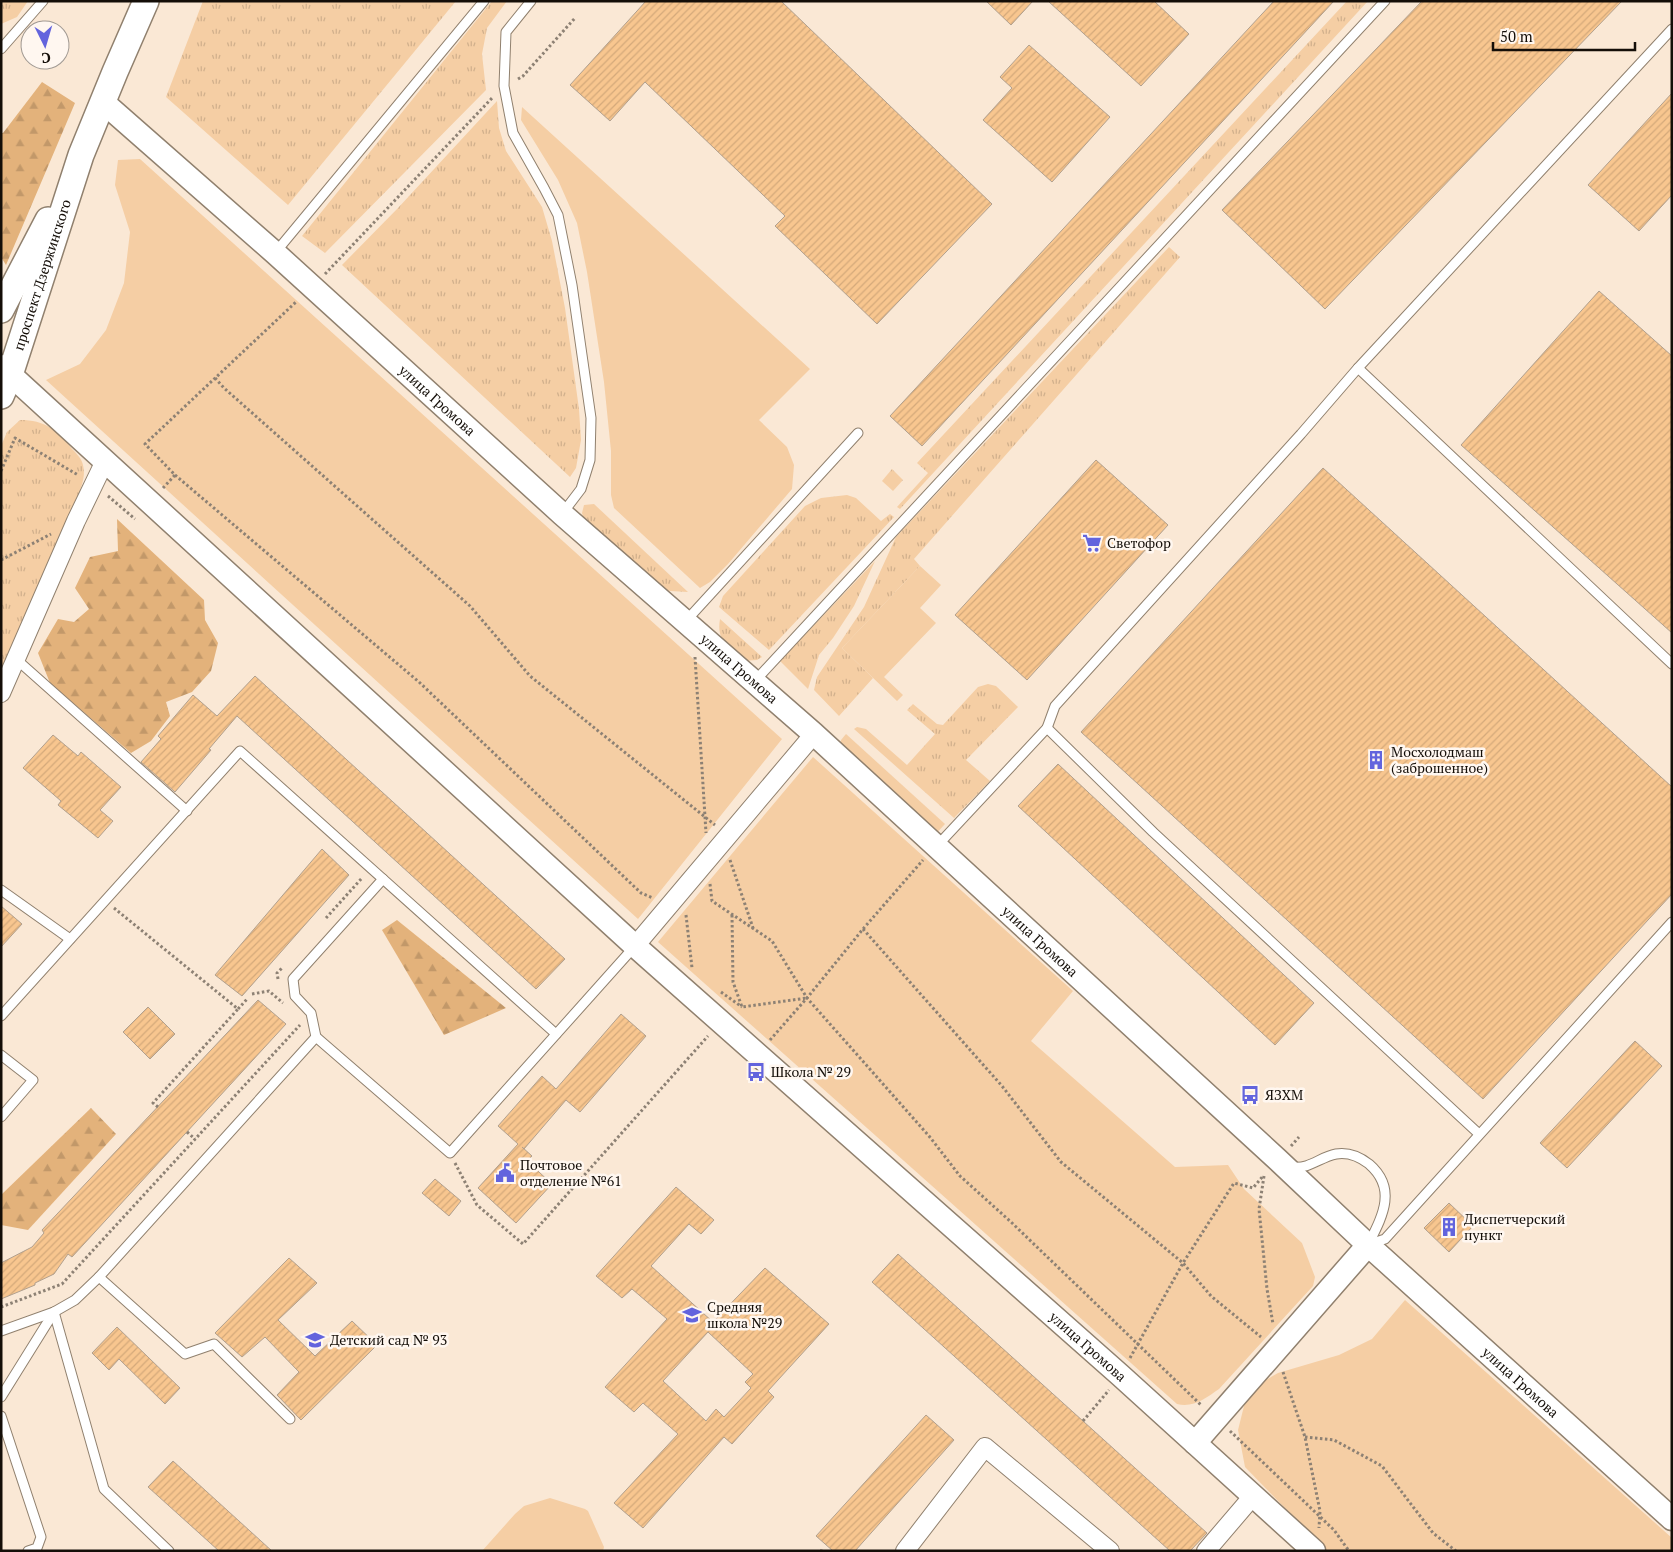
<svg xmlns="http://www.w3.org/2000/svg" width="1673" height="1552" font-family="'PT Serif',serif">
	<style>
		.grass { fill: url(#grass-tufts) }
		.forest { fill: url(#forest-firs) }
		.park { fill: #f5cea4 }
		.building { fill: url(#building-hatch); stroke: #b1a08e; fill-rule: evenodd }
		.lines { fill: none; stroke-linecap: round; stroke-linejoin: round }
		.service-casing { stroke: #90806e; stroke-width: 11 }
		.minor-casing { stroke: #90806e; stroke-width: 20 }
		.tertiary-casing { stroke: #90806e; stroke-width: 25 }
		.secondary-casing { stroke: #90806e; stroke-width: 28 }
		.path { stroke: #8d8174; stroke-width: 3; stroke-dasharray: 2.5 2.5; stroke-linecap: butt }
		.service { stroke: #fff; stroke-width: 9 }
		.minor { stroke: #fff; stroke-width: 18 }
		.tertiary { stroke: #fff; stroke-width: 22 }
		.secondary { stroke: #fff; stroke-width: 25 }
		.labels { text-anchor: middle; stroke-width: 5; stroke-linejoin: round; paint-order: stroke }
		.street-label { font-size: 14px; fill: #140e08; stroke: #fff7f0 }
		.poi-label { font-size: 14px; fill: #140e08; stroke: #fff7f0; text-anchor: start }
	</style>
	<defs>
		<pattern id="grass-tufts" width="24" height="20" patternUnits="userSpaceOnUse" patternTransform="scale(1.25)"><rect width="24" height="20" fill="#f5cea4"/><path d="M3 7l-1-3M5 7V3M7 7l1-3M15 17l-1-3M17 17v-4M19 17l1-3" fill="none" stroke="#d1b08c"/></pattern>
		<pattern id="forest-firs" width="22" height="20" patternUnits="userSpaceOnUse" patternTransform="scale(1.25)"><rect width="22" height="20" fill="#e3b27b"/><path d="M5 1l3.5 6h-7zM16 11l3.5 6h-7z" fill="#c29869"/></pattern>
		<pattern id="building-hatch" width="6" height="6" patternUnits="userSpaceOnUse" patternTransform="scale(1.25)"><rect width="6" height="6" fill="#f8c68f"/><path d="M-1 1l2-2M0 6l6-6M5 7l2-2" fill="none" stroke="#d4a97a"/></pattern>
	</defs>
	<rect width="100%" height="100%" fill="#fae8d5"/>
	<g class="grass">
		<polygon points="1,1 28,1 17,17 1,24"/>
		<polygon points="203,1 456,1 288,205 166,97"/>
		<polygon points="492,1 507,1 487,28 482,54 486,90 325,253 302,236"/>
		<polygon points="1347,1 1368,1 900,509 897,507 928,473 917,463"/>
		<polygon points="497,101 499,128 506,151 542,207 552,241 565,308 579,409 581,440 576,468 570,477 342,265 398,208"/>
		<polygon points="1169,247 1180,257 914,559 920,566 842,648 873,678 839,716 814,690 817,677 864,607 896,537"/>
		<path d="M 20,420 C 45,420 58,430 72,449 C 76,453 82,459 83,465 C 86,477 81,487 77,499 L 1,673 L 1,446 L 7,432 Z"/>
		<polygon points="892,469 903,480 893,491 882,481"/>
		<polygon points="847,495 856,498 881,521 890,514 894,517 769,650 719,607 723,596 805,506 821,498"/>
		<polygon points="594,504 688,592 670,591 660,588 587,529 582,513 584,505"/>
		<polygon points="875,561 854,606 833,638 819,655 808,689 780,661"/>
		<path d="M 720,619 L 762,657 L 757,660 L 742,661 C 729,648 716,641 720,619 Z"/>
		<polygon points="988,684 996,686 1018,707 966,760 990,781 954,818 854,729 857,727 866,729 907,765 935,734 907,710 913,704 937,724 943,725 978,687"/>
	</g>
	<g class="forest">
		<polygon points="42,82 75,103 6,265 1,257 1,133 3,133"/>
		<polygon points="117,519 204,600 205,620 218,643 211,671 192,692 166,702 170,716 151,741 131,753 50,683 38,653 58,619 74,622 89,609 75,588 90,557 118,551"/>
		<polygon points="397,920 506,1008 444,1035 382,930"/>
		<polygon points="91,1108 116,1134 28,1230 1,1225 1,1195"/>
	</g>
	<g class="park">
		<polygon points="522,107 810,369 759,420 787,447 794,465 792,489 728,564 710,582 700,588 614,508 611,495 611,451 604,382 587,272 577,223 558,180 521,120"/>
		<polygon points="140,159 782,739 638,919 46,380 80,364 106,330 124,283 130,232 115,185 118,160"/>
		<polygon points="920,566 941,585 920,608 936,623 884,677 903,695 897,701 842,648"/>
		<polygon points="846,734 945,824 932,838 840,748 841,740"/>
		<path d="M 813,757 L 1073,991 L 1031,1041 L 1175,1167 L 1228,1165 L 1244,1189 L 1302,1243 L 1315,1277 L 1313,1286 L 1219,1389 C 1206,1398 1194,1408 1177,1404 L 658,942 Z"/>
		<polygon points="1405,1300 1672,1538 1672,1551 1328,1551 1323,1547 1245,1467 1238,1430 1245,1402 1264,1381 1278,1373 1339,1355 1372,1339"/>
		<polygon points="550,1498 585,1509 588,1511 604,1547 603,1551 482,1551 515,1514 524,1506"/>
	</g>
	<g class="building">
		<polygon points="646,1 781,1 992,204 877,324 775,226 785,216 645,82 610,121 570,85"/>
		<polygon points="986,1 1033,1 1011,25"/>
		<polygon points="1048,1 1154,1 1189,34 1141,86"/>
		<polygon points="1274,1 1334,1 922,446 890,416"/>
		<polygon points="1422,1 1622,1 1325,309 1222,210"/>
		<polygon points="1029,45 1110,117 1052,182 983,120 1012,88 1000,77"/>
		<polygon points="1672,93 1672,195 1639,231 1588,185"/>
		<polygon points="1599,291 1672,356 1672,633 1461,445"/>
		<polygon points="1096,460 1168,525 1027,680 955,615"/>
		<polygon points="1323,468 1672,787 1672,894 1483,1099 1081,732"/>
		<polygon points="255,676 565,959 536,989 237,716 209,749 211,750 175,792 141,762 161,739 158,736 193,695 217,716"/>
		<polygon points="53,735 78,756 81,752 121,787 100,810 113,821 98,838 58,805 61,801 23,768"/>
		<polygon points="1058,764 1314,1003 1275,1045 1018,806"/>
		<polygon points="322,849 349,875 242,996 215,975"/>
		<polygon points="1,906 22,924 1,947"/>
		<polygon points="258,1000 286,1024 72,1257 68,1254 54,1274 35,1283 35,1285 1,1299 1,1263 32,1247 44,1233 42,1230"/>
		<polygon points="148,1007 175,1034 150,1059 123,1032"/>
		<polygon points="621,1014 646,1036 580,1112 566,1100 524,1149 522,1147 532,1156 527,1161 552,1184 516,1223 478,1188 518,1144 498,1126 542,1076 556,1089"/>
		<polygon points="1635,1041 1662,1066 1567,1168 1540,1143"/>
		<polygon points="435,1179 461,1201 449,1216 422,1193"/>
		<path d="M 676,1187 L 714,1220 L 701,1234 L 689,1224 L 651,1266 L 713,1322 L 765,1268 L 829,1324 L 768,1391 L 774,1397 L 732,1444 L 724,1437 L 643,1528 L 614,1503 L 678,1434 L 643,1403 L 634,1412 L 605,1387 L 667,1319 L 632,1289 L 622,1298 L 596,1276 ZM 708,1332 L 753,1374 L 745,1382 L 751,1388 L 724,1417 L 716,1409 L 706,1421 L 663,1381 Z"/>
		<polygon points="1449,1203 1473,1226 1449,1252 1424,1228"/>
		<polygon points="898,1254 1207,1533 1190,1551 1170,1551 872,1282"/>
		<polygon points="289,1258 317,1283 278,1320 315,1356 352,1321 377,1345 301,1420 277,1395 299,1372 265,1337 242,1357 215,1333"/>
		<polygon points="117,1327 180,1388 165,1404 119,1359 109,1370 92,1353"/>
		<polygon points="926,1415 954,1440 855,1551 833,1551 816,1536"/>
		<polygon points="173,1461 272,1551 219,1551 148,1487"/>
	</g>
	<g class="lines">
		<g class="service-casing">
			<g id="service">
				<polyline points="531,1 506,32 504,86 513,133 544,188 558,215 572,285 591,418 590,460 581,489 562,514"/>
				<polyline points="1,49 43,1"/>
				<polyline points="275,253 484,1"/>
				<polyline points="1358,368 1672,664"/>
				<polyline points="685,622 858,433"/>
				<polyline points="16,659 187,811"/>
				<polyline points="754,682 1385,1"/>
				<polyline points="1047,728 1153,832 1479,1134"/>
				<polyline points="936,847 1047,728 1055,706 1301,434 1358,368 1672,29"/>
				<polyline points="1,890 70,939"/>
				<polyline points="1,1016 240,751 556,1034"/>
				<polyline points="316,1037 450,1153 635,946"/>
				<polyline points="1,1055 33,1080 1,1117"/>
				<path d="M 1293,1167 C 1310,1169 1320,1157 1336,1154 C 1348,1152 1360,1157 1369,1164 C 1398,1189 1382,1217 1368,1245"/>
				<polyline points="1370,1244 1385,1239 1672,922"/>
				<polyline points="99,1277 185,1354 214,1344 290,1419"/>
				<polyline points="54,1312 104,1489 169,1551"/>
				<polyline points="1,1331 54,1312 75,1300 99,1277 316,1037 311,1013 295,996 293,979 383,879"/>
				<polyline points="1,1397 54,1312"/>
				<polyline points="1,1416 41,1537 37,1548 28,1551"/>
			</g>
		</g>
		<g class="minor-casing">
			<g id="minor">
				<polyline points="1,693 76,521 105,461"/>
				<polyline points="635,946 814,734"/>
				<polyline points="905,1551 985,1447 1110,1551"/>
				<polyline points="1206,1551 1253,1496"/>
			</g>
		</g>
		<g class="tertiary-casing">
			<g id="tertiary">
				<path id="s1" d="M 103,102 L 275,253 L 562,514 L 814,734 L 1278,1160 L 1368,1245 L 1672,1519"/>
				<path id="s2" d="M 1,366 L 635,946 L 1120,1375 L 1314,1551"/>
				<polyline points="1195,1443 1368,1245"/>
			</g>
		</g>
		<g class="secondary-casing">
			<g id="secondary">
				<polyline points="1,310 48,220"/>
				<path id="s3" d="M 1,396 L 10,375 L 81,155 L 115,72 L 146,1"/>
			</g>
		</g>
		<g class="path">
			<polyline points="518,79 523,76 575,18"/>
			<polyline points="325,274 493,97"/>
			<polyline points="215,378 224,388 470,606 530,676 715,825"/>
			<polyline points="1,471 15,438 78,475"/>
			<polyline points="175,475 419,682 641,893 653,898"/>
			<polyline points="163,488 175,475 145,444 297,301"/>
			<polyline points="108,496 135,519"/>
			<polyline points="1,560 51,534"/>
			<polyline points="695,657 706,833"/>
			<polyline points="730,860 753,928"/>
			<polyline points="710,884 712,901 772,941 807,998 929,1136 960,1176 1011,1222 1201,1405"/>
			<polyline points="114,908 238,1009 248,998"/>
			<polyline points="686,915 692,968"/>
			<polyline points="732,915 733,982 742,1007 807,998"/>
			<polyline points="326,918 362,878"/>
			<polyline points="863,929 1002,1086 1061,1162 1183,1263 1211,1296 1261,1337"/>
			<polyline points="278,979 277,973 282,968"/>
			<polyline points="721,992 742,1007"/>
			<polyline points="252,994 269,991 283,1003"/>
			<polyline points="770,1040 807,998 863,929 923,860"/>
			<polyline points="158,1107 153,1103 238,1009"/>
			<polyline points="187,1132 195,1139"/>
			<polyline points="1291,1146 1299,1137"/>
			<polyline points="455,1163 477,1205 523,1244 708,1036"/>
			<polyline points="1264,1176 1259,1209 1267,1289 1273,1324"/>
			<polyline points="1,1307 62,1284 300,1025"/>
			<polyline points="1130,1358 1183,1263 1234,1183 1253,1188 1263,1176"/>
			<polyline points="1283,1372 1305,1437 1320,1511 1319,1528"/>
			<polyline points="1083,1421 1109,1390"/>
			<polyline points="1230,1431 1334,1530 1349,1551"/>
			<polyline points="1305,1437 1334,1440 1382,1466 1433,1533 1456,1551"/>
			<polyline points="820,1551 823,1551"/>
		</g>
		<use href="#service" class="service"/>
		<use href="#minor" class="minor"/>
		<use href="#tertiary" class="tertiary"/>
		<use href="#secondary" class="secondary"/>
	</g>
	<defs>
		<g id="supermarket-bare" transform="scale(1.5)"><path d="M-6-5.5h2.5l.6 2H6L4.5 2H-2.5L-4.4-4H-6ZM-1.5 3.2a1.3 1.3 0 1 0 .1 0ZM3 3.2a1.3 1.3 0 1 0 .1 0Z" fill="#6364dd" stroke="#fff7f0" stroke-width="2.5" paint-order="stroke"/></g>
		<g id="building-bare" transform="scale(1.5)"><path d="M-4-6H4V6H1V3H-1V6H-4ZM-2.5-4.3h1.7v1.8h-1.7ZM.8-4.3h1.7v1.8H.8ZM-2.5-1h1.7V.8h-1.7ZM.8-1h1.7V.8H.8Z" fill="#6364dd" stroke="#fff7f0" stroke-width="2.5" paint-order="stroke"/></g>
		<g id="bus-bare" transform="scale(1.5)"><path d="M-5-6H5V4H4V6H2V4H-2V6H-4V4H-5ZM-3.5-4V0h7V-4ZM-3.5 1.2v1.5H-2V1.2ZM2 1.2v1.5H3.5V1.2Z" fill="#6364dd" stroke="#fff7f0" stroke-width="2.5" paint-order="stroke"/></g>
		<g id="civic-bare" transform="scale(1.5)"><path d="M-.6-6.5H3V-4.5H.6V-3L4-1V1h2V6H-6V1h2V-1L-.6-3ZM-1.2 2.5V6h2.4V2.5Z" fill="#6364dd" stroke="#fff7f0" stroke-width="2.5" paint-order="stroke"/></g>
		<g id="school-bare" transform="scale(1.5)"><path d="M0-5L7-2L0 1L-7-2ZM-4 1L0 2.5L4 1V4Q0 6-4 4Z" fill="#6364dd" stroke="#fff7f0" stroke-width="2.5" paint-order="stroke"/></g>
	</defs>
	<g fill-rule="evenodd">
		<use href="#supermarket-bare" x="1092" y="543"/>
		<use href="#building-bare" x="1376" y="760"/>
		<use href="#bus-bare" x="756" y="1072"/>
		<use href="#bus-bare" x="1250" y="1095"/>
		<use href="#civic-bare" x="505" y="1173"/>
		<use href="#building-bare" x="1449" y="1227"/>
		<use href="#school-bare" x="692" y="1315"/>
		<use href="#school-bare" x="315" y="1340"/>
	</g>
	<g class="labels">
		<g class="street-label">
			<text dy="5" stroke="none"><textPath href="#s3" startOffset="128">проспект Дзержинского</textPath></text>
			<text dy="5" stroke="none"><textPath href="#s1" startOffset="448">улица Громова</textPath></text>
			<text dy="5" stroke="none"><textPath href="#s1" startOffset="852">улица Громова</textPath></text>
			<text dy="5" stroke="none"><textPath href="#s1" startOffset="1258">улица Громова</textPath></text>
			<text dy="5" stroke="none"><textPath href="#s2" startOffset="1464">улица Громова</textPath></text>
			<text dy="5" stroke="none"><textPath href="#s1" startOffset="1910">улица Громова</textPath></text>
		</g>
		<g class="poi-label">
			<text x="1107" y="548">Светофор</text>
			<text x="1391" y="757">Мосхолодмаш<tspan x="1391" dy="16">(заброшенное)</tspan></text>
			<text x="771" y="1077">Школа № 29</text>
			<text x="1265" y="1100">ЯЗХМ</text>
			<text x="520" y="1170">Почтовое<tspan x="520" dy="16">отделение №61</tspan></text>
			<text x="1464" y="1224">Диспетчерский<tspan x="1464" dy="16">пункт</tspan></text>
			<text x="707" y="1312">Средняя<tspan x="707" dy="16">школа №29</tspan></text>
			<text x="330" y="1345">Детский сад № 93</text>
		</g>
	</g>
	<rect width="1673" height="1552" fill="none" stroke="#140e08" stroke-width="5"/>
	<g transform="translate(45 45) rotate(175)"><circle r="24" fill="#fff7f0" stroke="#a19a93"/>
	<path d="M0-4L9 19L0 12L-9 19Z" fill="#6364dd"/>
	<text y="-8" font-size="14" font-weight="bold" text-anchor="middle" fill="#140e08">С</text>
	</g>
	<path d="M1493 42v8h142v-8" fill="none" stroke="#140e08" stroke-width="2.5"/>
	<text x="1500" y="42" font-size="15" fill="#140e08" stroke="#fff7f0" stroke-width="4" paint-order="stroke">50 m</text>
</svg>
